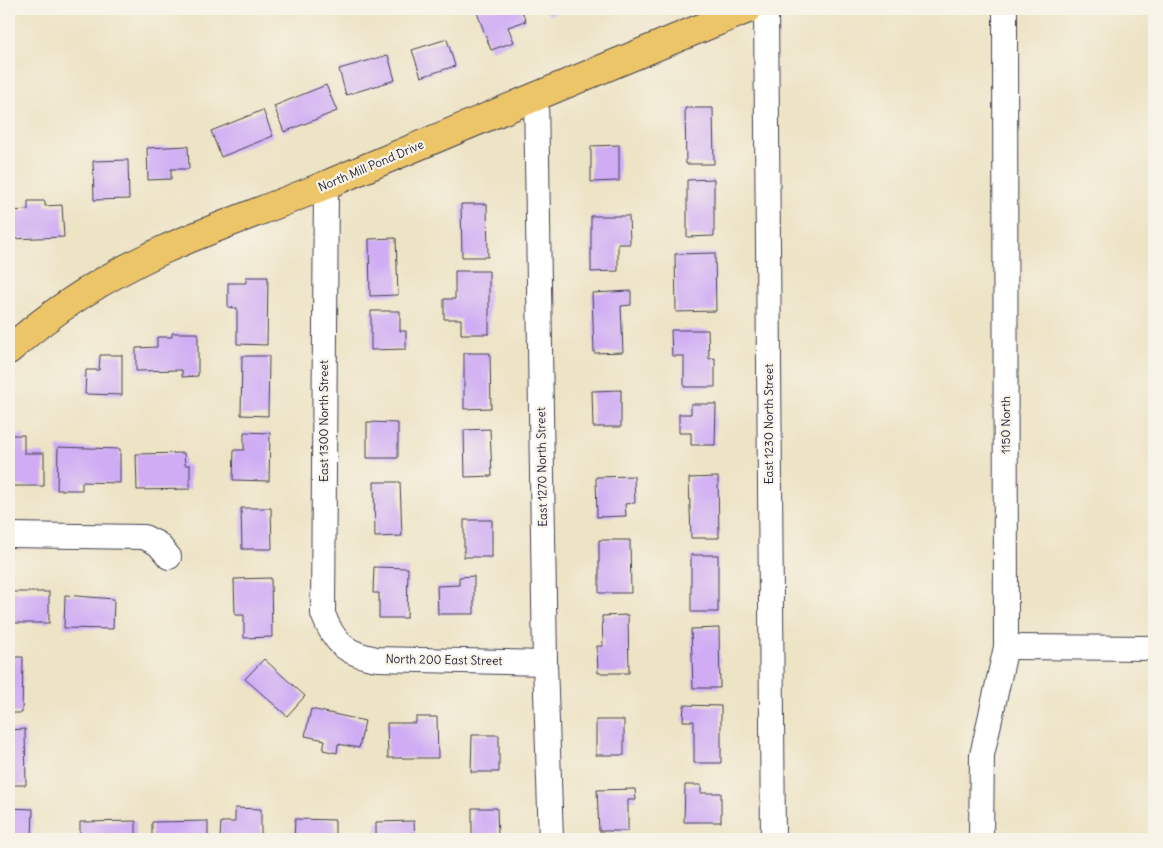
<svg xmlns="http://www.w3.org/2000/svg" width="1163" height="848" font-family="Delius,sans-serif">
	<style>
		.building { fill: #cfacf4 }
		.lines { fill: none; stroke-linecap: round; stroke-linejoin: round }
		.minor-casing { stroke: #403f50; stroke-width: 26 }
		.major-casing { stroke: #403f50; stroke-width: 30 }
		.minor { stroke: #fff; stroke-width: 24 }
		.major { stroke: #edc569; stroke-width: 28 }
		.labels { text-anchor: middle; stroke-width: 4.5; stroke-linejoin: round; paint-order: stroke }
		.street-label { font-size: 12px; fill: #22223b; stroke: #f7f3e8 }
	</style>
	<rect width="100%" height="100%" fill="#f7f3e8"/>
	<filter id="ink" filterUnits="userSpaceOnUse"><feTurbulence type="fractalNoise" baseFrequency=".02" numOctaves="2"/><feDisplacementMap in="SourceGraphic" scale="10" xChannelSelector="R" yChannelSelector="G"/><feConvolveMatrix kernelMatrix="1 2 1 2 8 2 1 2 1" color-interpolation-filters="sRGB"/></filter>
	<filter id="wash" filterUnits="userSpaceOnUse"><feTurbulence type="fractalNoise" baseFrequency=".0096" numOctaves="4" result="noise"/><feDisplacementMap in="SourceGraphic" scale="20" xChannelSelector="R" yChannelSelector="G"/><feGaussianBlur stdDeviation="1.12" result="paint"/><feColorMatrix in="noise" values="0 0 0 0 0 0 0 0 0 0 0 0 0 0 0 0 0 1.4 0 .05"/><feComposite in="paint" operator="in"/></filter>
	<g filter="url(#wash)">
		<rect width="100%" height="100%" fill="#ede3c5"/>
		<g id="blocks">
			<g class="building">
				<polygon points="481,9 521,9 526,21 508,27 514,42 491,50 476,10"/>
				<polygon points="546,9 565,9 549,15"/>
				<polygon points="447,39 455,66 421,77 412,50"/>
				<polygon points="388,55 395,80 346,95 339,69"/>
				<polygon points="326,85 337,111 284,132 274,106"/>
				<polygon points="685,108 713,108 714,164 686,164"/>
				<polygon points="263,110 273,136 221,157 211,131"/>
				<polygon points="619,145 619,181 591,182 591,146"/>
				<polygon points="188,146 189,169 171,169 171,179 148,180 147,148"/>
				<polygon points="128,160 129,199 94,200 93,161"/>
				<polygon points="714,179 714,236 687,237 687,180"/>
				<polygon points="28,201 45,201 45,206 62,205 64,237 10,239 9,211 28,210"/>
				<polygon points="461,204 487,204 488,257 462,257"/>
				<polygon points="591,216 629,216 630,244 618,244 618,271 591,272"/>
				<polygon points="396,238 398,295 370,296 369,239"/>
				<polygon points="715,253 716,311 676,312 675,254"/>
				<polygon points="455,271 489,271 489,334 461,334 461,319 444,319 444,299 455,299"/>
				<polygon points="246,277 268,277 267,345 237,344 237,308 228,307 228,283 246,283"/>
				<polygon points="631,291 631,305 621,306 623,352 594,353 592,293"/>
				<polygon points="371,311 400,311 400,331 406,331 406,349 371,350"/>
				<polygon points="671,330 708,330 709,359 715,358 715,387 684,387 684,356 672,356"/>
				<polygon points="172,333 198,333 198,376 182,377 182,370 136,371 136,348 157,347 157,337 172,337"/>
				<polygon points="464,353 490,353 491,408 464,409"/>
				<polygon points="100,355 122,355 122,395 85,394 86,370 99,370"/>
				<polygon points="242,356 269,356 268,416 241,415"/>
				<polygon points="621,390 621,427 593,427 592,391"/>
				<polygon points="691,404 716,404 715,445 691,445 691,433 679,433 679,414 691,414"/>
				<polygon points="367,422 398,423 398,458 367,458"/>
				<polygon points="490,429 492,476 465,477 464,430"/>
				<polygon points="244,432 270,433 269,481 233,480 234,450 244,450"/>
				<polygon points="9,435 24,435 24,453 44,453 44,486 9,486"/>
				<polygon points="58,447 120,449 120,483 82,482 82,490 57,490"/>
				<polygon points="184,453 185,465 190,465 190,489 137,490 136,454"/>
				<polygon points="634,476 635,503 625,504 626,516 597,517 596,477"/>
				<polygon points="718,477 719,538 691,538 689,478"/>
				<polygon points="374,482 400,482 402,536 375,537"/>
				<polygon points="241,508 271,508 272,549 242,549"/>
				<rect x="464" y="520" width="28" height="37"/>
				<polygon points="599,540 630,540 631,593 599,593"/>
				<rect x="691" y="555" width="27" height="57"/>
				<polygon points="374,567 408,568 407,618 379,618 379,593 373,593"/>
				<polygon points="474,576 474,614 438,614 437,586 459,585 459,577"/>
				<polygon points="271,578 272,637 244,638 244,615 235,615 234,579"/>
				<rect x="9" y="592" width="40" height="31"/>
				<polygon points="65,595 114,599 113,629 64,628"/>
				<polygon points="628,615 629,673 598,673 597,646 603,646 602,616"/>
				<polygon points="719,628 720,688 693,688 691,629"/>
				<polygon points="9,657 23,657 22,713 9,713"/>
				<polygon points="264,659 305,696 287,716 245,679"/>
				<polygon points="684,705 721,706 721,763 694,763 694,721 683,721"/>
				<polygon points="311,709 365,721 359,748 338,744 337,753 323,750 325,740 305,736"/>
				<polygon points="416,717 437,717 438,758 388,758 387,723 416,723"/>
				<rect x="596" y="720" width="28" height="35"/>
				<polygon points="25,729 26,785 9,785 9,730"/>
				<polygon points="472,735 499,735 499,772 471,772"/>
				<polygon points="685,785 701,785 701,793 721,793 721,822 684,822"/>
				<polygon points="635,789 636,800 628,800 628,831 599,831 597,790"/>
				<polygon points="9,808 33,809 32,839 9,839"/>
				<polygon points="235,808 261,809 261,839 220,839 221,822 235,822"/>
				<polygon points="472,808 497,808 498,839 472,839"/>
				<polygon points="295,819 335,820 335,839 294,839"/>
				<polygon points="136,821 136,839 80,839 80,822"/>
				<polygon points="208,821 208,839 152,839 152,822"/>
				<polygon points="414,821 415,839 376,839 376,822"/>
			</g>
		</g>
	</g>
	<g filter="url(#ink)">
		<use href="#blocks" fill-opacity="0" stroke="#403f50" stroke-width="1"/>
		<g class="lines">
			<g class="minor-casing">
				<g id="minor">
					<polyline points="766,9 773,839"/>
					<polyline points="536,95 545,663 551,839"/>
					<path d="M 326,185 L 323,614 C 334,643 346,654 377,659 L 545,663"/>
					<polyline points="9,535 144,537 158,544 169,557"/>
					<polyline points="1006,647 1154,648"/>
					<polyline points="981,839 982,755 1006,647 1005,9"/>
				</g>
			</g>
			<g class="major-casing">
				<path id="major" d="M 9,350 C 53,310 109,275 163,250 C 217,226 273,207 328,184 C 468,125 607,66 748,9"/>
			</g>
			<use href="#minor" class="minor"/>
			<use href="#major" class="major"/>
		</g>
	</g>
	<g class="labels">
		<g class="street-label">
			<text transform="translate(371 166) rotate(-23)" y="4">North Mill Pond Drive</text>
			<text transform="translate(324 421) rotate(-90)" y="4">East 1300 North Street</text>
			<text transform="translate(769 424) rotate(-90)" y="4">East 1230 North Street</text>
			<text transform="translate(1006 425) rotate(-90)" y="4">1150 North</text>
			<text transform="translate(542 467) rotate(-91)" y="4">East 1270 North Street</text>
			<text transform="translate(444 660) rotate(1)" y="4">North 200 East Street</text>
		</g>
	</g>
	<rect width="1163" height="848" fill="none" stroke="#f7f3e8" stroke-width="30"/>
</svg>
